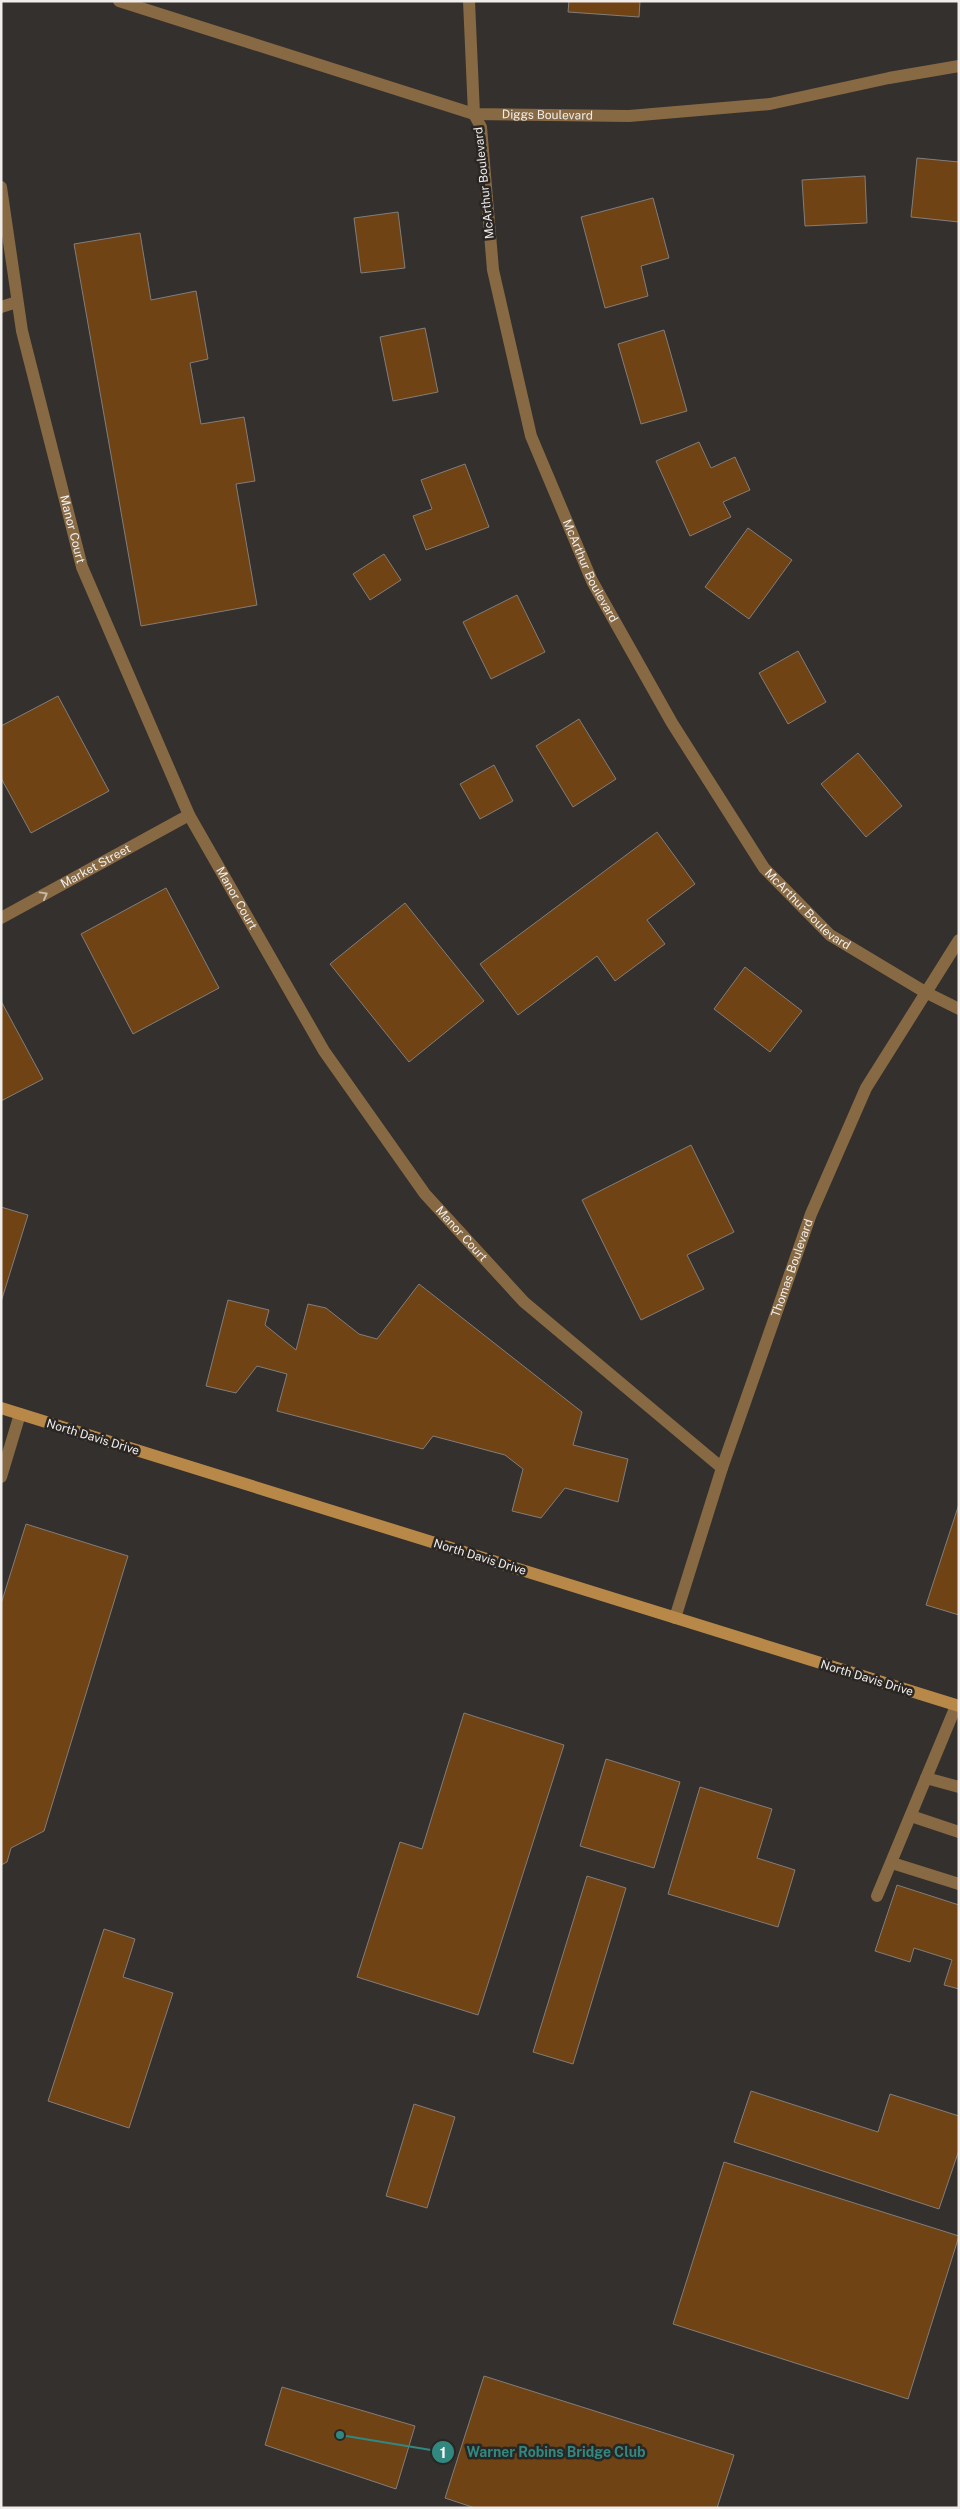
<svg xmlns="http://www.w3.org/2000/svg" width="960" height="2509" font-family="'Public Sans',sans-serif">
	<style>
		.building { fill: #704315; stroke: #827d7a }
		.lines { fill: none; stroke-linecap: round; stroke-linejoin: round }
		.service { stroke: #876943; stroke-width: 12 }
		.minor { stroke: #876943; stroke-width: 12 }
		.secondary { stroke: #b88849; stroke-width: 12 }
		.oneway { stroke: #c6b8a8 }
		.labels { text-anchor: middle; stroke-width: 5; stroke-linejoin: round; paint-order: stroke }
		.street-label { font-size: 12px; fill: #f0edeb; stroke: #292623 }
		.leader { fill: none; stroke: #318881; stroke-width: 2 }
		.callout-dot { fill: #318881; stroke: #292623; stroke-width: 2 }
		.mark-label { font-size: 15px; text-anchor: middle; font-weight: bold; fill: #fff }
		.callout-label { font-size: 14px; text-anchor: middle; font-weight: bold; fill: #318881; stroke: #292623; stroke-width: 5; stroke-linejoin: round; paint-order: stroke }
	</style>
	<rect width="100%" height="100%" fill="#33302d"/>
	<g class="building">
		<polygon points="569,1 640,1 639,17 568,12"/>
		<polygon points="917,158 959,162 959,222 911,217"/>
		<polygon points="865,176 867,223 805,226 802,180"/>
		<polygon points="653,198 669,258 641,266 648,296 605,308 581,217"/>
		<polygon points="398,212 405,268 361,273 354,218"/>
		<polygon points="140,233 151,300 196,291 208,359 190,363 201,424 244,417 255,481 236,484 257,605 141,626 74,244"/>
		<polygon points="425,328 438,392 393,401 380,337"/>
		<polygon points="664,330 687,411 641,424 618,344"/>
		<polygon points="699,442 711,468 735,457 750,490 723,502 731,517 690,536 656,461"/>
		<polygon points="465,464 489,527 426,550 413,516 432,509 421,480"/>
		<polygon points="748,528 792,560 749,619 705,587"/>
		<polygon points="384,554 401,580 370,600 353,574"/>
		<polygon points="517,595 545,652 491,679 463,622"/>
		<polygon points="798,651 826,702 788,724 759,673"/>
		<polygon points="58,696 109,791 31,833 1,778 1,726"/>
		<polygon points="579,719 616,779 573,807 536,746"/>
		<polygon points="858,753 902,806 866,837 821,784"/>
		<polygon points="494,765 513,801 480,819 460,784"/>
		<polygon points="657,832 695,884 647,920 665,944 615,981 597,956 518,1015 480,964"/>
		<polygon points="166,888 219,988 133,1034 81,934"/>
		<polygon points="405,903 484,1001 409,1062 330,964"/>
		<polygon points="745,967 802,1011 770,1052 714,1009"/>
		<polygon points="1,1001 43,1079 1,1101"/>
		<polygon points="691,1145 734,1232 687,1255 704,1289 641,1320 582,1200"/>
		<polygon points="1,1207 28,1215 1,1302"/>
		<polygon points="419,1284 582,1412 573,1445 628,1459 618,1502 565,1488 541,1518 512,1511 523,1469 505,1455 433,1436 423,1449 277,1411 287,1374 257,1366 236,1393 206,1386 228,1300 269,1310 265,1325 296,1350 308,1304 326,1308 359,1334 377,1339"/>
		<polygon points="959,1504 959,1615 926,1605"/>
		<polygon points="26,1524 128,1556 44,1831 11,1848 7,1862 1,1865 1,1604"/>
		<polygon points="464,1713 564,1745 478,2015 357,1977 400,1842 422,1849"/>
		<polygon points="606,1759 680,1782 654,1868 580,1846"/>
		<polygon points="700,1787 772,1809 757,1858 795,1870 778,1927 668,1894"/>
		<polygon points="587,1876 626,1888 573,2064 533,2052"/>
		<polygon points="897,1885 959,1905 959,1989 944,1985 952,1960 914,1948 910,1962 875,1951"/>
		<polygon points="104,1929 135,1939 123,1977 173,1993 129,2128 48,2101"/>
		<polygon points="751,2091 878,2132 890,2094 959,2116 959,2150 939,2209 734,2142"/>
		<polygon points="414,2104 455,2117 427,2208 386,2196"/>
		<polygon points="724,2162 959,2236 908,2399 673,2324"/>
		<polygon points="484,2376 734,2455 717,2508 475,2508 445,2498"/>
		<polygon points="282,2387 415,2426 396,2489 265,2445"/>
	</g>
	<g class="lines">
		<g class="service">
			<polyline points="1,307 17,302"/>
			<polyline points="926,1778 959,1787"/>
			<polyline points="911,1816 959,1832"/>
			<polyline points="892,1863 959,1884"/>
			<polyline points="877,1896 956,1706"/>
		</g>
		<g class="minor">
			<path id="s1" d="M 119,1 L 474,114 L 629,116 L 770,104 L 889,78 L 959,66"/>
			<path id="s2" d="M 469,1 L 474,114 L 481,127 L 493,270 L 531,436 L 592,581 L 672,723 L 764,868 L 830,935 L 925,992 L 959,1009"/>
			<path id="s3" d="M 1,187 L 22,331 L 82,567 L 189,815 L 324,1051 L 425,1194 L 524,1302 L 722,1468"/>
			<path id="s4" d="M 1,918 L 189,815"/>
			<polyline points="1,1477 20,1414"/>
			<path id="s5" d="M 675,1618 L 722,1468 L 811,1214 L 866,1088 L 959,940"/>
		</g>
		<polyline class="secondary" points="1,1408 959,1706"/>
	</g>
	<defs><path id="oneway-chevron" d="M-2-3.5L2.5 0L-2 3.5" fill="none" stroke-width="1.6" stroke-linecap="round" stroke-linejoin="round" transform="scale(1.25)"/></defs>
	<use class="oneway" href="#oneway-chevron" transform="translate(44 895) rotate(-29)"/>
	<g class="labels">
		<g class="street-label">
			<text dy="4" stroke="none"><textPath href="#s1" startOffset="446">Diggs Boulevard</textPath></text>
			<text transform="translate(484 183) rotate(-96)" y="4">McArthur Boulevard</text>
			<text dy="4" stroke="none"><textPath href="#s3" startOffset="350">Manor Court</textPath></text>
			<text dy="4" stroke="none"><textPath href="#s2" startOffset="589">McArthur Boulevard</textPath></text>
			<text dy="4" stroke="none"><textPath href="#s4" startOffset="108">Market Street</textPath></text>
			<text dy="4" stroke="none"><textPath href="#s3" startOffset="755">Manor Court</textPath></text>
			<text dy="4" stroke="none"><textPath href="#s2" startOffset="994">McArthur Boulevard</textPath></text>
			<text dy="4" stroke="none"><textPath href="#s3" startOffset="1160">Manor Court</textPath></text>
			<text dy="4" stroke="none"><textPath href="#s5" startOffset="369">Thomas Boulevard</textPath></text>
			<text transform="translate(93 1437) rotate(17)" y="4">North Davis Drive</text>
			<text transform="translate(480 1557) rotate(17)" y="4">North Davis Drive</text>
			<text transform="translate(867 1678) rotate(17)" y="4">North Davis Drive</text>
		</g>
	</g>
	<path class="leader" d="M340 2435L443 2452"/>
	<g class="callout-dot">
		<circle cx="340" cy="2435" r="5"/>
		<circle cx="443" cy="2452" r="12"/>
	</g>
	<g class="mark-label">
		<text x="443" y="2458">1</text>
	</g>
	<g class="callout-label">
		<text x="556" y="2457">Warner Robins Bridge Club</text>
	</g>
	<rect width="960" height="2509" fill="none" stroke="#f0edeb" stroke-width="5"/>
</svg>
